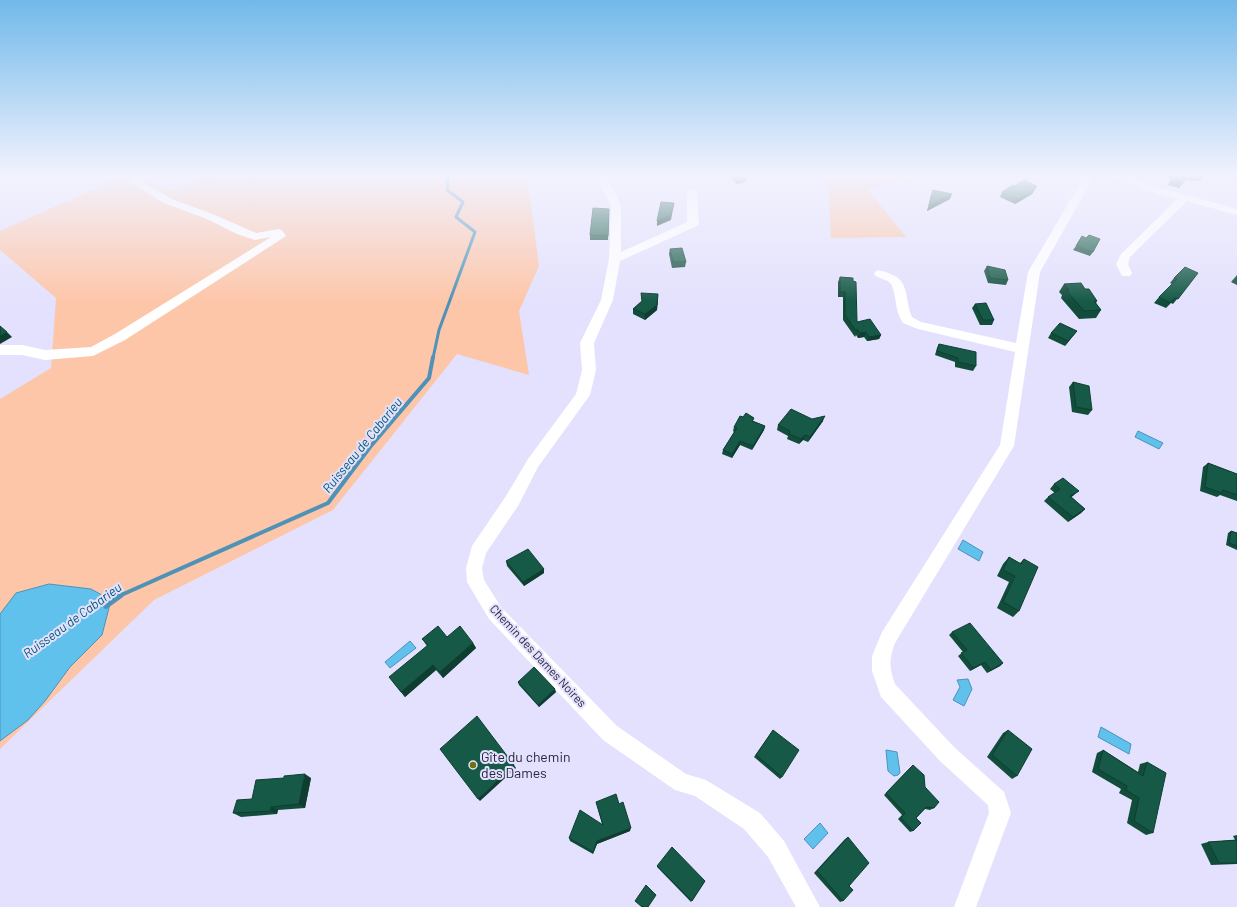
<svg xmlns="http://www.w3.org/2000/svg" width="1237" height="907" font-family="Barlow,sans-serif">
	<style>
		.green { fill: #fdc6a9 }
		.water { fill: #5fc1ec; stroke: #4e92b8 }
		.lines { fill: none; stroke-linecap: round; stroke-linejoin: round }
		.stream-far2 { stroke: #4e92b8; stroke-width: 3 }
		.stream-far1 { stroke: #4e92b8; stroke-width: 4 }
		.stream { stroke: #4e92b8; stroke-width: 5.5 }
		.minor { fill: #fff; fill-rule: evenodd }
		.wall { fill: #124d3c }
		.shaded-wall { fill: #0f3e31 }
		.building { fill: #155946; stroke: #0f3e31 }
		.poi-dot { fill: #717114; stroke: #e3e1fd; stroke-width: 1.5 }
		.labels { text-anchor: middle; stroke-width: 4; stroke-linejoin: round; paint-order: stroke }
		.street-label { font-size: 12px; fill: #28243e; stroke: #e3e1fd }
		.water-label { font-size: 13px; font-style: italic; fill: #035975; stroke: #e3e1fd }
		.near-poi-label { font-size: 14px; fill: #28243e; stroke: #e3e1fd; text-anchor: start }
	</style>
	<rect width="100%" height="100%" fill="#e3e1fd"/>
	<g class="green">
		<polygon points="126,175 139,175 170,191 215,175 523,175 529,190 539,266 519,311 529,375 457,354 333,510 154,600 0,749 0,399 51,368 56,298 0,250 0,231"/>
		<polygon points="814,175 918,175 868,190 906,237 831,238 828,180"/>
	</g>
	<g class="water">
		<polygon points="1138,431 1163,443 1159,449 1135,437"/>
		<polygon points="963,540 983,552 979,561 958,549"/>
		<polygon points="49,584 91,589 111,600 102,635 70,667 45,701 28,720 0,741 0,614 16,593"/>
		<polygon points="410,641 416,648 390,668 385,662"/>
		<polygon points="968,679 972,689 964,706 953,700 960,687 957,680"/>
		<polygon points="1101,727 1131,744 1129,754 1098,737"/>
		<polygon points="886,750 897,752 900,773 898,775 894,776 888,771"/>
		<polygon points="820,823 828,833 813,849 804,839"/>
	</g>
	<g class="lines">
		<polyline class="stream-far2" points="433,358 439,330 475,232 456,217 463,202 447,190 448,175"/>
		<polyline class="stream-far1" points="119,596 328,503 370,447 429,378 433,357"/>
		<polyline class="stream" points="106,606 121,595"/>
		<g class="minor">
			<polygon points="118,175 130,175 172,199 215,215 256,233 278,229 282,230 286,236 125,340 93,356 45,360 22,355 0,355 0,345 22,345 45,350 91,347 115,334 271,237 255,240 237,234 207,219 164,203"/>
			<polygon points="596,175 606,175 621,206 621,252 687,222 687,193 688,191 692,190 697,193 699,224 697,226 620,261 613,300 594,343 596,370 590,395 538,467 518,506 486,553 482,568 484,580 501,607 617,726 686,774 706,780 760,813 784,841 820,907 796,907 768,857 744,829 695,796 675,790 603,740 489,619 467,582 466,568 472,546 506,496 528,459 576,394 582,370 580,343 601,300 609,259 611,206"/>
			<path d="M 1085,175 L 1095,175 L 1040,272 L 1014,446 L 895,643 C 889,659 889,667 895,684 L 954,747 L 1004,792 L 1011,813 L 976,907 L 954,907 L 989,813 L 988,805 L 940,761 L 881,697 L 872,671 L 872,656 L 882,632 L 1000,445 L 1015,352 L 918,329 L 903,323 C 894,309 897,298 892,286 C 889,278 878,280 874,274 L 876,271 C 880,270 884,271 888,273 C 911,280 904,299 912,317 L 921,322 L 1016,343 L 1028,272 Z"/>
			<polygon points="1111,175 1125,175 1154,186 1237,209 1237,215 1187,201 1130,257 1128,264 1132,273 1130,276 1122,276 1116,264 1121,254 1177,199 1146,190 1112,177"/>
		</g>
	</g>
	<g class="wall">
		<polygon points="728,175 748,175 745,182 737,184"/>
		<polygon points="1165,175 1203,175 1204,176 1200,181 1186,180 1179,188 1168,185 1171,179"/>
		<polygon points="1015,186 1037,186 1032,194 1015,204 1000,197 1002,192"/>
		<polygon points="933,190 950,199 927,211 931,195"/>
		<polygon points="609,213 608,240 590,240 590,235"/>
		<polygon points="1076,246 1093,252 1090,256 1073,250"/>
		<polygon points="670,249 686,262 685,267 672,268 669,254"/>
		<polygon points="987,266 1008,280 1006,285 988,283 984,271"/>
		<polygon points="1198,273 1173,304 1171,303 1166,308 1154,303 1159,297 1172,284 1170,283 1174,278"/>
		<polygon points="1237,275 1237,285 1231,282"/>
		<polygon points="840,277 857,322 881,335 879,339 867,341 864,337 858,338 856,335 855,337 843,320 843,297 838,297 838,282"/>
		<polygon points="1064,284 1085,289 1097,301 1096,303 1101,310 1096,318 1079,319 1061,298 1062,295 1059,292"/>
		<polygon points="641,293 658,299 657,310 645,320 633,314 633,309 642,301"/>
		<polygon points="975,304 994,320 992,325 980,325 972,308"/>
		<polygon points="1077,331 1065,346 1048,338 1051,333"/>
		<polygon points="939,344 976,366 973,371 955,367 955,362 935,355 937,348"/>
		<polygon points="1073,382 1092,410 1088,415 1072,412 1069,387"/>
		<polygon points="743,417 754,418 753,421 765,426 764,430 752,450 740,445 732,458 722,454 723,450 734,432 733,431 734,427"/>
		<polygon points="812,419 823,421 808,442 803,440 799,444 787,439 788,436 777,430 778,425"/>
		<polygon points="1208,463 1237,474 1237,501 1220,495 1217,497 1200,491 1203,467"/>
		<polygon points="1054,484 1074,495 1071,497 1085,509 1081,513 1068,522 1044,501 1048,497 1055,493 1050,489"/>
		<polygon points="1231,531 1237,533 1237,550 1226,545 1228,533"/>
		<polygon points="1009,557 1020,563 1024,559 1019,611 1013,617 997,608 1009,582 997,576 1003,564"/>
		<polygon points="506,561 544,569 544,573 524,586 507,566"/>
		<polygon points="952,632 1003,663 1000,666 987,673 981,665 970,671 958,656 963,652 949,635"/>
		<polygon points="447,637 473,643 476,648 443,678 436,670 405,697 393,682 427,646 422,639"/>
		<polygon points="518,682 556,692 539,707 519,685"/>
		<polygon points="773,730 782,777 780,779 754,757"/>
		<polygon points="1008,730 1017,776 1012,779 987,757 1003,733"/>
		<polygon points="1103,750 1138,772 1140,764 1147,762 1153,833 1146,835 1127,823 1132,800 1119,793 1121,789 1092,772 1097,753"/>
		<polygon points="913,765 925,787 934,808 930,810 925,809 916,818 913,831 910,832 898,819 902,815 884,795 911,767"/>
		<polygon points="311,778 305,808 278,810 277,814 241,817 233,813 252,799"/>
		<polygon points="596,802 619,804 630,831 597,844 593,854 570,841 569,838 602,824"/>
		<polygon points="1237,835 1237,864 1211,865 1201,844 1208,842 1235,840 1233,836"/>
		<polygon points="848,837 849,886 843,901 840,902 814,873 845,839"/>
		<polygon points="657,866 705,881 691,902 657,867"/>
	</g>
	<g class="shaded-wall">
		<polygon points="747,175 748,175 745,182 737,184 738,179"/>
		<polygon points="1037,186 1032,194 1015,204 1018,199"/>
		<polygon points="952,194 950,199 927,211 929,206"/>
		<polygon points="674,203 671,220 657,226 657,221"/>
		<polygon points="658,294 657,310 645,320 645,314"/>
		<polygon points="1077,331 1065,346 1068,341"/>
		<polygon points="7,332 12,337 0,344 0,336"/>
		<polygon points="866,332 864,337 858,338 860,333"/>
		<polygon points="881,335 879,339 867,341 869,337"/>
		<polygon points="825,416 823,421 808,442 810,437"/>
		<polygon points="765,426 764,430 752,450 753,446"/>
		<polygon points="805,435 803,440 799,444 801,439"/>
		<polygon points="740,441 740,445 732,458 732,454"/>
		<polygon points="1079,491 1074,495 1066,501 1070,496"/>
		<polygon points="1085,509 1081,513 1068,522 1073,517"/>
		<polygon points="544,569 544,573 524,586 523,582"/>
		<polygon points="473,643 476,648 443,678 440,672"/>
		<polygon points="985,662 981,665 970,671 973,668"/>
		<polygon points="1003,663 1000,666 987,673 991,670"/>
		<polygon points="433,665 436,670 405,697 401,692"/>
		<polygon points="555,689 556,692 539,707 538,705"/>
		<polygon points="514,765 516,768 480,801 478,799"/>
		<polygon points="305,774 311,778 305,808 299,804"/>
		<polygon points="271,807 278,810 277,814 271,811"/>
		<polygon points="631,828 630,831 597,844 593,854 593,852 597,841"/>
	</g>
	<g class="building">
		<polygon points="733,175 747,175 746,177 738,179"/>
		<polygon points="1174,175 1203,175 1204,176 1189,175 1182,183 1171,180"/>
		<polygon points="1024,180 1037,186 1033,189 1035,189 1018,199 1002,192 1013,185 1015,186"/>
		<polygon points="933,190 952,194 929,206"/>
		<polygon points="661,202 674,203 671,215 657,221"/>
		<polygon points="593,208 609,209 608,236 590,235"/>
		<polygon points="1089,235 1100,239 1093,252 1076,246 1082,236 1086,238"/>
		<polygon points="682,248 686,262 673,262 670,249"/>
		<polygon points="987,266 1005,270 1008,280 990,278"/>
		<polygon points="1185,267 1198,273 1178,299 1175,298 1170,303 1159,297 1177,279 1174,278"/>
		<polygon points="840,277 853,278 853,281 856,282 857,322 870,319 881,335 869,337 866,332 860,333 857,329 857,332 845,315 845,292 840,292"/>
		<polygon points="1081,283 1085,289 1089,289 1097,301 1094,301 1101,310 1084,311 1066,290 1069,290 1064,284"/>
		<polygon points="641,293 658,294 657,305 645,314 633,309 642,301"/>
		<polygon points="986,303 994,320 983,320 975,304"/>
		<polygon points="1060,323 1077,331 1068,341 1051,333"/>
		<polygon points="0,326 7,332 0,336"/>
		<polygon points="939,344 976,352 976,366 958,362 958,358 937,351"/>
		<polygon points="1073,382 1089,386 1092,410 1076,407"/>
		<polygon points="791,409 812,419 825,416 810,437 805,435 801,439 789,434 790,431 778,425"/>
		<polygon points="746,413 754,418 752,421 765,426 753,446 740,441 732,454 723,450 737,428 734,427 740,416 743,417"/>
		<polygon points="1208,463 1237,474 1237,495 1223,490 1222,493 1205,487"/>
		<polygon points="1063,478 1079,491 1070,496 1085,509 1073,517 1048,497 1060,489 1054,484"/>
		<polygon points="1231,531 1237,533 1237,546 1229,543"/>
		<polygon points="528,549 544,569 523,582 506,561"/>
		<polygon points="1009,557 1021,564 1024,559 1038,567 1019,611 1003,602 1015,576 1003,570"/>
		<polygon points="970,623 1003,663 991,670 985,662 973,668 961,653 967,650 952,632"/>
		<polygon points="438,626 447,637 460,626 473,643 440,672 433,665 401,692 389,677 428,645 422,639"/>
		<polygon points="534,667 555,689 538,705 518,682"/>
		<polygon points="477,716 514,765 478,799 440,749"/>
		<polygon points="773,730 799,750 782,777 756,755"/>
		<polygon points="1008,730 1032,749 1017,776 992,755"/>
		<polygon points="1103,750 1143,776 1147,762 1166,773 1153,833 1134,821 1139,798 1126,790 1127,786 1098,769"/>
		<polygon points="913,765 924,775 925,787 939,802 934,808 926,807 916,818 921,823 913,831 901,818 905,813 886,793"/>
		<polygon points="305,774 299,804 271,807 271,811 233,813 237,800 252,799 256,780 284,778 284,776"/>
		<polygon points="616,794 619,804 623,802 631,828 597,841 593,852 569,838 580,810 603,825 596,802"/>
		<polygon points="848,837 869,863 849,886 853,890 843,901 817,871"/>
		<polygon points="1237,840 1237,863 1219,863 1208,842"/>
		<polygon points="672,847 705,881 692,901 657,866"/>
		<polygon points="646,885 656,895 648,907 642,907 635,901"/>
	</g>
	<linearGradient id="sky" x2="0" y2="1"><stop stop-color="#71b9ea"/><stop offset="0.58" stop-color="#f2f2fe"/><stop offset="1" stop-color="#f2f2fe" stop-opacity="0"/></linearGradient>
	<rect width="1237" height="302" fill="url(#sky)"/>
	<circle class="poi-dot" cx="473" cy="765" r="4"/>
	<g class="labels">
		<g class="street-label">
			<text transform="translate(538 656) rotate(47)" y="4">Chemin des Dames Noires</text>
		</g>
		<g class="water-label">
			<text transform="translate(362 445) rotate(-51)" y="5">Ruisseau de Cabarieu</text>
			<text transform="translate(72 620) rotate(-36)" y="5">Ruisseau de Cabarieu</text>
		</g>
		<g class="near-poi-label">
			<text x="481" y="762">Gîte du chemin<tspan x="481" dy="16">des Dames</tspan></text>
		</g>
	</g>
</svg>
